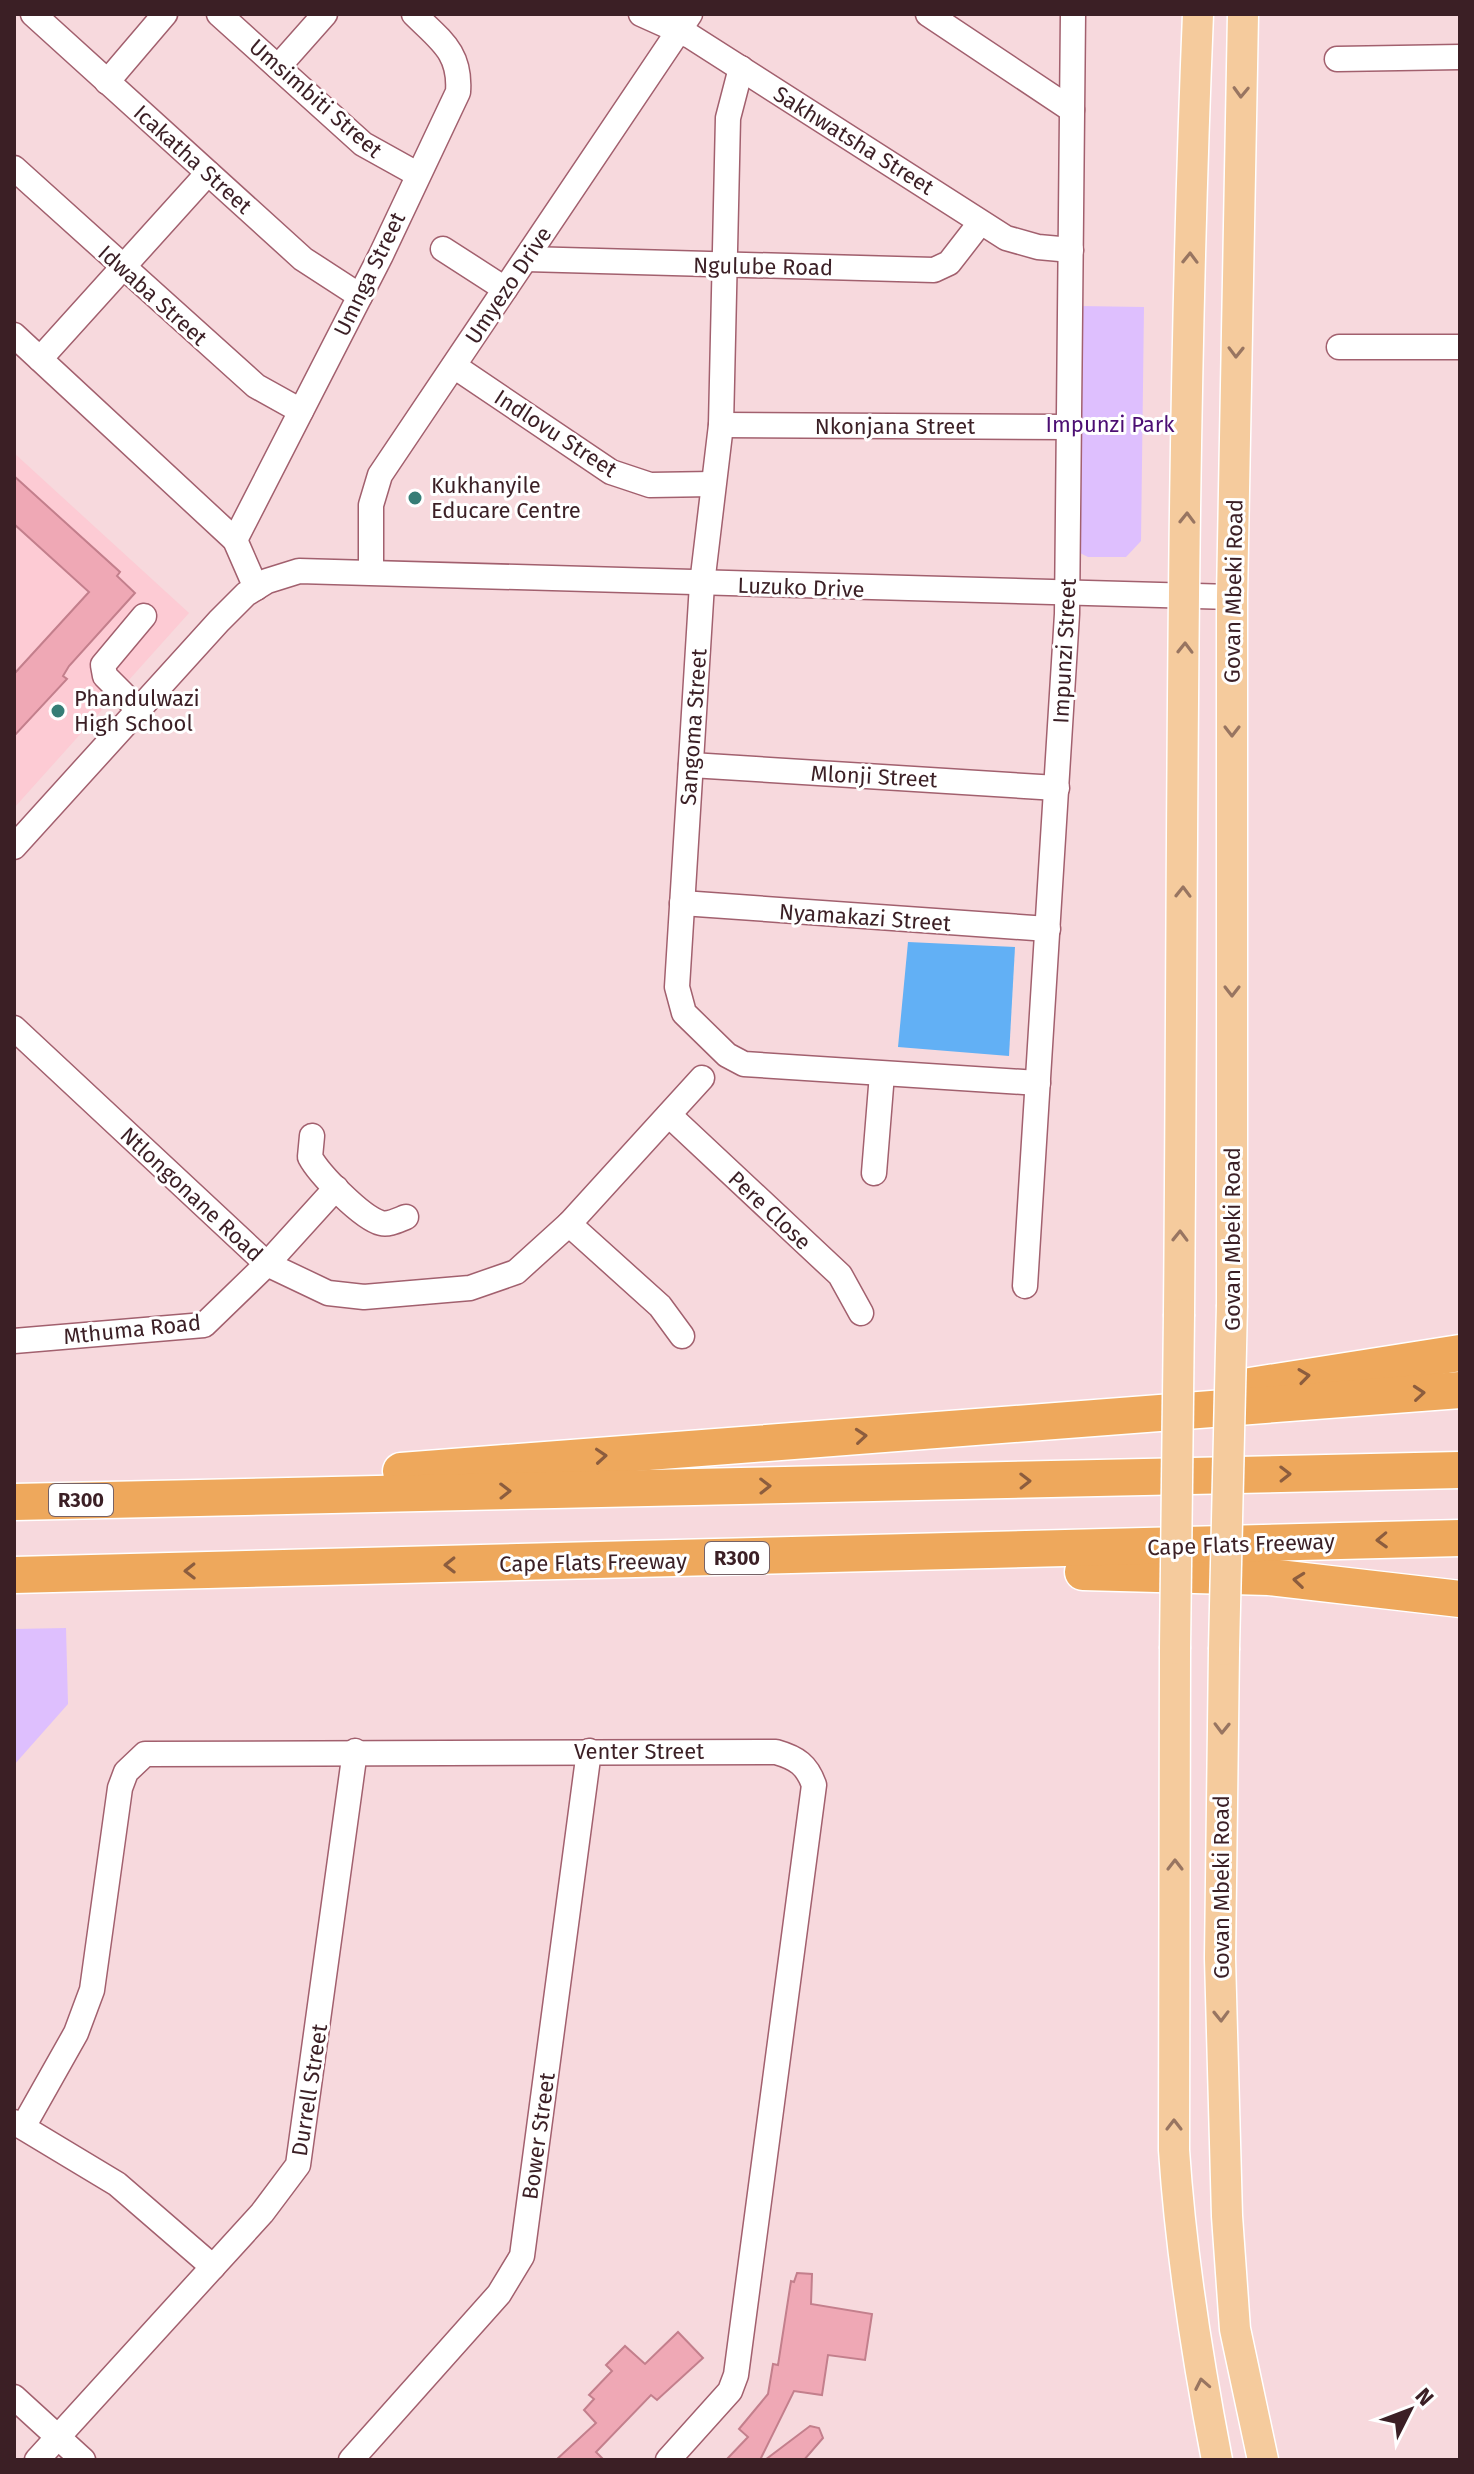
<svg xmlns="http://www.w3.org/2000/svg" width="1474" height="2474" font-family="'Fira Sans',sans-serif">
	<style>
		.built { fill: #fdcbd4 }
		.green { fill: #debffe }
		.water { fill: #62b0f5 }
		.building { fill: #efa8b5; stroke: #c37f8c; stroke-width: 2 }
		.lines { fill: none; stroke-linecap: round; stroke-linejoin: round }
		.minor-casing { stroke: #a2606e; stroke-width: 27 }
		.major-casing { stroke: #fff; stroke-width: 33 }
		.highway-casing { stroke: #fff; stroke-width: 39 }
		.minor { stroke: #fff; stroke-width: 24 }
		.major { stroke: #f5cb9d; stroke-width: 30 }
		.highway { stroke: #eea85c; stroke-width: 36 }
		.major-bridge-casing { stroke: #fff; stroke-width: 33; stroke-linecap: butt }
		.major-bridge { stroke: #f5cb9d; stroke-width: 30 }
		.oneway { stroke: #987561 }
		.oneway2 { stroke: #8c5d3e }
		.poi-dot { fill: #367d76; stroke: #fff; stroke-width: 3 }
		.labels { text-anchor: middle; stroke-width: 6; stroke-linejoin: round; paint-order: stroke }
		.shield { fill: #fff; stroke: #766266; stroke-width: 2 }
		.shield-label { font-size: 20px; font-weight: bold; fill: #3b1f25 }
		.street-label { font-size: 22px; fill: #3b1f25; stroke: #fff }
		.park-label { font-size: 22px; fill: #4c0e73; stroke: #fff }
		.poi-label { font-size: 22px; fill: #3b1f25; stroke: #fff; text-anchor: start }
	</style>
	<rect width="100%" height="100%" fill="#f7d9dd"/>
	<polygon class="built" points="14,453 189,613 14,808"/>
	<g class="green">
		<polygon points="1080,306 1144,307 1141,541 1126,557 1088,557 1076,551"/>
		<polygon points="66,1628 68,1704 14,1765 14,1629"/>
	</g>
	<polygon class="water" points="908,942 1015,947 1009,1056 898,1047"/>
	<g class="building">
		<polygon points="14,476 120,572 117,576 135,593 69,666 63,676 67,679 14,736 14,674 89,592 14,524"/>
		<polygon points="797,2273 812,2274 811,2304 872,2314 865,2360 828,2355 822,2395 794,2391 760,2460 726,2460 748,2437 739,2429 768,2394 773,2364 778,2365 791,2281 794,2282"/>
		<polygon points="678,2332 703,2358 657,2400 651,2395 596,2452 604,2460 556,2460 596,2423 584,2410 594,2399 589,2395 612,2371 606,2365 625,2346 645,2364"/>
		<polygon points="810,2426 819,2428 823,2438 804,2460 765,2460"/>
	</g>
	<g class="lines">
		<g class="minor-casing">
			<g id="minor">
				<polyline points="33,14 303,259 360,296"/>
				<polyline points="219,14 363,144 417,174"/>
				<polyline points="641,14 690,36 1006,238 1038,247 1071,250"/>
				<polyline points="928,14 1072,110"/>
				<polyline points="1337,59 1460,57"/>
				<polyline points="278,67 325,14"/>
				<polyline points="741,68 728,118 721,425 702,584 677,987 684,1013 727,1055 744,1064 1038,1083"/>
				<polyline points="107,82 165,14"/>
				<polyline points="14,168 256,386 301,411"/>
				<polyline points="443,249 505,289"/>
				<polyline points="526,259 934,270 949,263 980,223"/>
				<polyline points="14,335 235,540 256,588"/>
				<polyline points="1339,347 1460,347"/>
				<polyline points="40,359 208,173"/>
				<polyline points="454,366 611,472 650,485 713,484"/>
				<polyline points="721,425 1069,427"/>
				<path d="M 235,540 L 381,255 L 458,92 C 461,52 440,40 414,14"/>
				<polyline points="371,570 371,505 380,475 690,14"/>
				<polyline points="139,710 105,676 103,665 144,616"/>
				<polyline points="691,765 1057,788"/>
				<polyline points="14,847 219,621 246,594 267,581 299,571 1232,597"/>
				<polyline points="682,903 1048,929"/>
				<polyline points="14,1028 267,1264 328,1293 364,1297 470,1288 516,1272 569,1224 702,1078"/>
				<polyline points="669,1115 840,1275 861,1313"/>
				<path d="M 312,1136 L 310,1157 C 319,1174 362,1218 381,1223 C 389,1225 398,1220 406,1217"/>
				<polyline points="874,1173 882,1074"/>
				<polyline points="569,1224 660,1306 682,1336"/>
				<polyline points="1025,1286 1067,614 1073,14"/>
				<polyline points="14,1341 204,1325 267,1264 336,1188"/>
				<polyline points="14,2122 117,2184 213,2267"/>
				<path d="M 23,2127 L 76,2033 L 92,1990 L 120,1788 L 126,1772 L 145,1754 L 776,1752 C 797,1758 807,1765 814,1785 L 736,2375 L 730,2391 L 668,2460"/>
				<polyline points="14,2397 83,2460"/>
				<polyline points="37,2460 262,2213 298,2165 355,1751"/>
				<polyline points="351,2460 499,2294 522,2256 589,1751"/>
			</g>
		</g>
		<g class="major-casing">
			<g id="major">
				<polyline points="1232,1305 1232,597 1243,14"/>
				<path d="M 1179,1314 C 1183,881 1180,447 1198,14"/>
				<path d="M 1175,1649 L 1174,2150 C 1181,2255 1197,2357 1217,2460"/>
				<polyline points="1224,1650 1220,1958 1227,2216 1235,2329 1263,2460"/>
			</g>
		</g>
		<g class="highway-casing">
			<g id="highway">
				<polyline points="1244,1387 1460,1353"/>
				<polyline points="401,1471 1460,1390"/>
				<polyline points="14,1502 1460,1470"/>
				<polyline points="1083,1572 1269,1577 1460,1599"/>
				<polyline points="14,1575 1460,1538"/>
			</g>
		</g>
		<use href="#minor" class="minor"/>
		<use href="#major" class="major"/>
		<use href="#highway" class="highway"/>
		<g class="major-bridge-casing">
			<g id="major-bridge">
				<polyline points="1175,1649 1179,1314"/>
				<polyline points="1224,1650 1232,1305"/>
			</g>
		</g>
		<use href="#major-bridge" class="major-bridge"/>
	</g>
	<defs><path id="oneway-chevron" d="M-2-3.5L2.5 0L-2 3.5" fill="none" stroke-width="1.6" stroke-linecap="round" stroke-linejoin="round" transform="scale(2)"/></defs>
	<g class="oneway">
		<use href="#oneway-chevron" transform="translate(1241 92) rotate(92)"/>
		<use href="#oneway-chevron" transform="translate(1190 258) rotate(-89)"/>
		<use href="#oneway-chevron" transform="translate(1236 352) rotate(91)"/>
		<use href="#oneway-chevron" transform="translate(1187 518) rotate(-89)"/>
		<use href="#oneway-chevron" transform="translate(1185 648) rotate(-89)"/>
		<use href="#oneway-chevron" transform="translate(1232 731) rotate(90)"/>
		<use href="#oneway-chevron" transform="translate(1183 892) rotate(-89)"/>
		<use href="#oneway-chevron" transform="translate(1232 991) rotate(90)"/>
		<use href="#oneway-chevron" transform="translate(1180 1236) rotate(-89)"/>
		<use href="#oneway-chevron" transform="translate(1222 1728) rotate(91)"/>
		<use href="#oneway-chevron" transform="translate(1175 1865) rotate(-90)"/>
		<use href="#oneway-chevron" transform="translate(1221 2016) rotate(89)"/>
		<use href="#oneway-chevron" transform="translate(1174 2125) rotate(-90)"/>
		<use href="#oneway-chevron" transform="translate(1202 2384) rotate(-101)"/>
	</g>
	<g class="oneway2">
		<use href="#oneway-chevron" transform="translate(1304 1376) rotate(-8)"/>
		<use href="#oneway-chevron" transform="translate(1419 1393) rotate(-5)"/>
		<use href="#oneway-chevron" transform="translate(861 1436) rotate(-5)"/>
		<use href="#oneway-chevron" transform="translate(601 1456) rotate(-4)"/>
		<use href="#oneway-chevron" transform="translate(1285 1474) rotate(-1)"/>
		<use href="#oneway-chevron" transform="translate(1025 1481) rotate(-1)"/>
		<use href="#oneway-chevron" transform="translate(765 1486) rotate(-1)"/>
		<use href="#oneway-chevron" transform="translate(505 1491) rotate(-1)"/>
		<use href="#oneway-chevron" transform="translate(1382 1540) rotate(178)"/>
		<use href="#oneway-chevron" transform="translate(450 1565) rotate(179)"/>
		<use href="#oneway-chevron" transform="translate(190 1571) rotate(179)"/>
		<use href="#oneway-chevron" transform="translate(1299 1580) rotate(-174)"/>
	</g>
	<g class="poi-dot">
		<circle cx="415" cy="498" r="8"/>
		<circle cx="58" cy="711" r="8"/>
	</g>
	<g class="labels">
		<g class="shield">
			<rect x="49" y="1484" width="64" height="32" rx="6"/>
			<rect x="705" y="1542" width="64" height="32" rx="6"/>
		</g>
		<g class="shield-label">
			<text x="81" y="1507">R300</text>
			<text x="737" y="1565">R300</text>
		</g>
		<g class="street-label">
			<text transform="translate(316 98) rotate(41)" y="8">Umsimbiti Street</text>
			<text transform="translate(854 140) rotate(32)" y="8">Sakhwatsha Street</text>
			<text transform="translate(193 159) rotate(42)" y="8">Icakatha Street</text>
			<text transform="translate(763 266) rotate(1)" y="8">Ngulube Road</text>
			<text transform="translate(369 274) rotate(-64)" y="8">Umnga Street</text>
			<text transform="translate(508 285) rotate(-56)" y="8">Umyezo Drive</text>
			<text transform="translate(153 295) rotate(42)" y="8">Idwaba Street</text>
			<text x="895" y="434">Nkonjana Street</text>
			<text transform="translate(556 433) rotate(33)" y="8">Indlovu Street</text>
			<text transform="translate(801 587) rotate(2)" y="8">Luzuko Drive</text>
			<text transform="translate(1233 591) rotate(-89)" y="8">Govan Mbeki Road</text>
			<text transform="translate(1064 651) rotate(-87)" y="8">Impunzi Street</text>
			<text transform="translate(693 727) rotate(-86)" y="8">Sangoma Street</text>
			<text transform="translate(874 776) rotate(3)" y="8">Mlonji Street</text>
			<text transform="translate(865 917) rotate(4)" y="8">Nyamakazi Street</text>
			<text transform="translate(192 1194) rotate(43)" y="8">Ntlongonane Road</text>
			<text transform="translate(770 1210) rotate(43)" y="8">Pere Close</text>
			<text transform="translate(1232 1239) rotate(-90)" y="8">Govan Mbeki Road</text>
			<text transform="translate(132 1329) rotate(-6)" y="8">Mthuma Road</text>
			<text transform="translate(1241 1544) rotate(-2)" y="8">Cape Flats Freeway</text>
			<text transform="translate(593 1562) rotate(-1)" y="8">Cape Flats Freeway</text>
			<text x="639" y="1759">Venter Street</text>
			<text transform="translate(1221 1887) rotate(-90)" y="8">Govan Mbeki Road</text>
			<text transform="translate(309 2090) rotate(-81)" y="8">Durrell Street</text>
			<text transform="translate(538 2136) rotate(-82)" y="8">Bower Street</text>
		</g>
		<g class="park-label">
			<text x="1110" y="432">Impunzi Park</text>
		</g>
		<g class="poi-label">
			<text x="431" y="493">Kukhanyile<tspan x="431" dy="25">Educare Centre</tspan></text>
			<text x="74" y="706">Phandulwazi<tspan x="74" dy="25">High School</tspan></text>
		</g>
	</g>
	<rect width="1474" height="2474" fill="none" stroke="#3b1f25" stroke-width="32"/>
	<g transform="translate(1410 2410) rotate(48)" stroke="#ffffff" stroke-width="6" paint-order="stroke">
	<path d="M0-6L14 30L0 20L-14 30Z" fill="#3b1f25"/>
	<text y="-12" font-size="22" font-weight="bold" text-anchor="middle" fill="#3b1f25">N</text>
	</g>
</svg>
